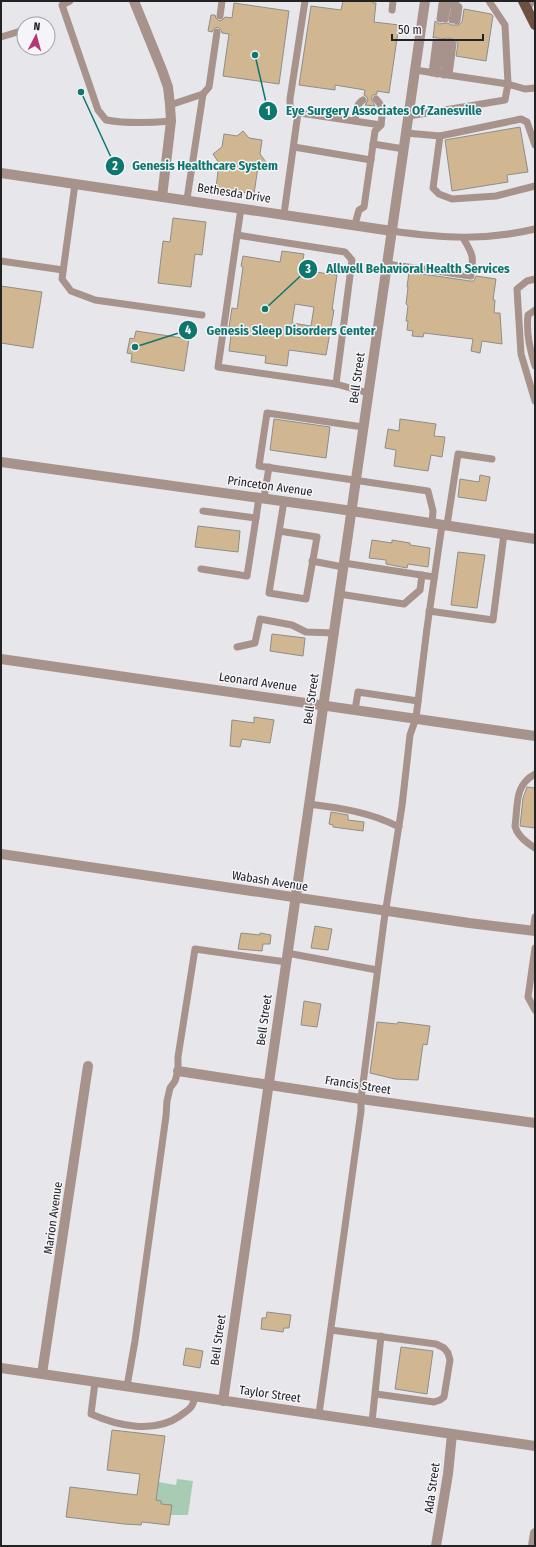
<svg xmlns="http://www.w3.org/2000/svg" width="536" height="1547" font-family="'Fira Sans Condensed',sans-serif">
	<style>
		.green { fill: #a7ccb3 }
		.building { fill: #d0b791; stroke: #8f8d8a; fill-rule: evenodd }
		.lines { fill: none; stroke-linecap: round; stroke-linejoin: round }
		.service { stroke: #a7938b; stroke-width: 7 }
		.minor { stroke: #a7938b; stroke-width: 10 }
		.tertiary { stroke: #a7938b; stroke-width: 10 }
		.primary { stroke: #6f4f3f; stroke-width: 10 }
		.labels { text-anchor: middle; stroke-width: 3; stroke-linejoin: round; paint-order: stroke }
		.street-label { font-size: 12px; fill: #232324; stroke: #f4f4f9 }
		.leader { fill: none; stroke: #0f766e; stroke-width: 1.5 }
		.callout-dot { fill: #0f766e; stroke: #f4f4f9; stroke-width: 1.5 }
		.mark-label { font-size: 12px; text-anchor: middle; font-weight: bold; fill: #fff }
		.callout-label { font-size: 13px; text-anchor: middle; font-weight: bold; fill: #0f766e; stroke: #f4f4f9; stroke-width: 3; stroke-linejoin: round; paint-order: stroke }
	</style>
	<rect width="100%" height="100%" fill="#e7e7eb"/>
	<polygon class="green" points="177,1479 193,1481 188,1515 170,1515 161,1504 161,1501 156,1500 158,1482 176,1485"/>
	<g class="building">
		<polygon points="343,1 373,1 373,3 376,3 374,22 399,25 389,93 377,91 377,94 373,95 371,98 375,106 365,105 368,100 367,97 364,95 365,90 335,85 335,90 299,85 311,6 341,10"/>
		<polygon points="234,3 289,11 279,84 223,76 229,34 222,33 221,30 218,27 215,28 212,32 208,31 211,15 215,15 216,18 219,21 222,20 225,17 232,18"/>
		<polygon points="464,9 491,14 493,16 486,61 456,56 458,44 456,40 448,38 440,39 436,37 433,38 435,21 439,24 448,23 451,25 459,25 462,22"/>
		<polygon points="520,127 528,172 507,175 508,182 452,191 445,140"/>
		<polygon points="243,131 249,138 262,140 260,154 266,162 258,167 254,194 216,188 219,163 213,154 222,147 224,134 237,136"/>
		<polygon points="173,218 206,222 202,255 195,254 191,287 158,283 163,241 170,242"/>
		<path d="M 282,251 L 304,254 L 301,270 L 337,275 L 332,310 L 334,310 L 326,355 L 289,350 L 287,366 L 265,363 L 266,356 L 229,351 L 232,327 L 229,327 L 232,308 L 237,309 L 243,267 L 241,266 L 243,256 L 280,262 ZM 295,304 L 314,307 L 311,326 L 292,323 Z"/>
		<polygon points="409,272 470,281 474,281 476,276 496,279 493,300 495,300 494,313 500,313 502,344 482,341 480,353 471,351 473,339 424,333 423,337 412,336 413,331 407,330 408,321 406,321 408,306 406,304 408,287 407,287"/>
		<polygon points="1,286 42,292 33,348 1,343"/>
		<polygon points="136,331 189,339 184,371 131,362 132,354 127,353 130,338 134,339"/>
		<polygon points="274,419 330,427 326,458 270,450"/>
		<polygon points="400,419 436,424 434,436 445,437 442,457 431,455 428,471 394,466 396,450 385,448 388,429 399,431"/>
		<polygon points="480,475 490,477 486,501 458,497 460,479 479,482"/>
		<polygon points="198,526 240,531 238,552 195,547"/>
		<polygon points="372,540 392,543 392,540 410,543 410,545 430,548 428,567 408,564 407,568 386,564 386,560 369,558"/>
		<polygon points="458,552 485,555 477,608 451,605"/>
		<polygon points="272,634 305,638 303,656 270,651"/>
		<polygon points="254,717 274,720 270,743 242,739 240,747 230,746 232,720 254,723"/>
		<polygon points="527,787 535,788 535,828 520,826 523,798"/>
		<polygon points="331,812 348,815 348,820 364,822 363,831 333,827 333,825 329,824"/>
		<polygon points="315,926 332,929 328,950 311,948"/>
		<polygon points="241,933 260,935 260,933 271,935 270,944 263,944 262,951 238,949"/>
		<polygon points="304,1001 321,1004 317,1027 301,1025"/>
		<polygon points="377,1022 397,1024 398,1022 430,1026 427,1045 423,1044 418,1080 395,1079 370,1073"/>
		<polygon points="267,1312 291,1315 289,1328 284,1328 283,1332 261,1329 262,1318 266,1318"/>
		<polygon points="401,1347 433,1351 427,1394 395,1389"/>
		<polygon points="186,1348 203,1351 200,1368 183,1365"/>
		<polygon points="112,1430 165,1436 156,1500 161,1501 161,1504 172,1505 169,1525 142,1522 141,1525 124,1524 66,1517 70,1487 137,1495 140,1474 107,1470"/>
	</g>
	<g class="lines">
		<g class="service">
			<path d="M 70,1 L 62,5 L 98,110 L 106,120 C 128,124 149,123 171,121"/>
			<polyline points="305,1 290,99 290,106 293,112 381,125"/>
			<polyline points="392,10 393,1"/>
			<polyline points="527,10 532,1"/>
			<polyline points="220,16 222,1"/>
			<polyline points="440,19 442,4 453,2 459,7 457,21"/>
			<polyline points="445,19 448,4 452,2"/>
			<polyline points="452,20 455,5 453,1"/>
			<polyline points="1,37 24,30"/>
			<polyline points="415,70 508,84 525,89 535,88"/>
			<polyline points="432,73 436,42"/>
			<polyline points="437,74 442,43"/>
			<polyline points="444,75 448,43"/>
			<polyline points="449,75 453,44"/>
			<polyline points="170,105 203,94"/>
			<polyline points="409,116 505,100 508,84 505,25 489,1"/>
			<path d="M 355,121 C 356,113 355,105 363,100"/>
			<polyline points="406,133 440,136 521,119 527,122 535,145"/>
			<polyline points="440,136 433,188 439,194 452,199 496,196 535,186"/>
			<polyline points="373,144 404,149"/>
			<polyline points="294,147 371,160"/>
			<polyline points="75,184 62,279 71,291 95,300 202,315"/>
			<polyline points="187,199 203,94 209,87 217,32"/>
			<polyline points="241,208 218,367 336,384 368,393"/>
			<polyline points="284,214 298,113"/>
			<path d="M 355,224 L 359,210 L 364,207 L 375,131 L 381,125 C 382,114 385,108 376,99"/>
			<path d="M 392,231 C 442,238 485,241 535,229"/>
			<polyline points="237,235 345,252 352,260 336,384"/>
			<polyline points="1,261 63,270"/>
			<path d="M 387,264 L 471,276 C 474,257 473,254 463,238"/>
			<polyline points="535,279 527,281 517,289 521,354 535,401"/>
			<path d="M 535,310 L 528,315 C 526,333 530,349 535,366"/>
			<polyline points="363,427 267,413 259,466 428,491 433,511 432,523"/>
			<polyline points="264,498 269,467"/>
			<polyline points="203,511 256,518 259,497"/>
			<polyline points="447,525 458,454 492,459"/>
			<polyline points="279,531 317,537 306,599 269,593 284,501"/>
			<polyline points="312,561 343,567"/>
			<polyline points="344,563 434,577"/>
			<polyline points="201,569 247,576 256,518"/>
			<polyline points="339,594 404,604 420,590 422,575"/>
			<polyline points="429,611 493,620 504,534"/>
			<polyline points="237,647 255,643 260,619 292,625 306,632 334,633"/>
			<polyline points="355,710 358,692 418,701"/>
			<path d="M 535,774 C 514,785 518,806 515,826 C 517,836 527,843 535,848"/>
			<path d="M 309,804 C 340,808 370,812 399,827"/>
			<polyline points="533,930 535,917"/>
			<polyline points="535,948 528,997 535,1010"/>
			<polyline points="287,953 377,970"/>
			<polyline points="331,1330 436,1344 444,1348 448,1353 450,1360 444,1397 440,1400 434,1402 376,1394"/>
			<path d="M 95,1382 L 91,1414 C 118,1426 154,1434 180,1416 C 183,1413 188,1411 190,1408 C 193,1406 194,1400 195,1397"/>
			<polyline points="127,1386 135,1341 166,1116 167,1101 170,1088 175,1081 178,1071 178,1057 195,949 286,962"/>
			<polyline points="319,1414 361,1111 361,1099 384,921 402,806 410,735 416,718 427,628 442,525"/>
			<polyline points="372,1422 381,1336"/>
		</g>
		<g class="minor">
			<polyline points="134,1 162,70 168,87 170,105 171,121 162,197"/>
			<polyline points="1,462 332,508 535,539"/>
			<polyline points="1,659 535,736"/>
			<polyline points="1,854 469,923 535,931"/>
			<polyline points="178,1071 361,1099 535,1123"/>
			<polyline points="42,1374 88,1066"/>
			<polyline points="436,1546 448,1474 452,1434"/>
			<polyline points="533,1546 535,1533"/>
		</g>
		<g class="tertiary">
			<polyline points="1,173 392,231"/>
			<polyline points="1,1368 535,1446"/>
			<polyline points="223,1401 425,1"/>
		</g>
		<polyline class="primary" points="523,1 535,25"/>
	</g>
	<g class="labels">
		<g class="street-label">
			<text transform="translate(234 193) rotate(9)" y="4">Bethesda Drive</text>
			<text transform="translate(357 378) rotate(-82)" y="4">Bell Street</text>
			<text transform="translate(270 486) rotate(8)" y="4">Princeton Avenue</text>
			<text transform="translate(258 682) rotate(8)" y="4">Leonard Avenue</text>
			<text transform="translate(311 699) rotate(-82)" y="4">Bell Street</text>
			<text transform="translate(270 881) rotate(9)" y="4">Wabash Avenue</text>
			<text transform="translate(264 1020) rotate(-82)" y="4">Bell Street</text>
			<text transform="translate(358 1085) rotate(9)" y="4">Francis Street</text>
			<text transform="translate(53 1218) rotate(-82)" y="4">Marion Avenue</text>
			<text transform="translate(218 1340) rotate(-82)" y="4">Bell Street</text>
			<text transform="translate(270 1394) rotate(8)" y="4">Taylor Street</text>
			<text transform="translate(432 1488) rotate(-82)" y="4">Ada Street</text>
		</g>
	</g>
	<path class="leader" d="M255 55L268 111M81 92L115 166M265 309L308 269M135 347L188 330"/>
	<g class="callout-dot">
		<circle cx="255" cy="55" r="4"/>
		<circle cx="81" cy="92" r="4"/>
		<circle cx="265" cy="309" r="4"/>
		<circle cx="135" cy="347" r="4"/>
		<circle cx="268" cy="111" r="10"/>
		<circle cx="115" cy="166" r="10"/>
		<circle cx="308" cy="269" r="10"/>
		<circle cx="188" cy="330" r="10"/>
	</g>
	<g class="mark-label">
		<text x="268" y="115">1</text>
		<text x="115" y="170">2</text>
		<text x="308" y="273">3</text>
		<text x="188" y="334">4</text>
	</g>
	<g class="callout-label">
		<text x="384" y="115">Eye Surgery Associates Of Zanesville</text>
		<text x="205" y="170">Genesis Healthcare System</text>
		<text x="418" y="273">Allwell Behavioral Health Services</text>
		<text x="291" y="335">Genesis Sleep Disorders Center</text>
	</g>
	<rect width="536" height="1547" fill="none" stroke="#232324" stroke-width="4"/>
	<g transform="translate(36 36) rotate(6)"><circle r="19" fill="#f4f4f9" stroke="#a0a0a4"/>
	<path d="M0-3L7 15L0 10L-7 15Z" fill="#ba3478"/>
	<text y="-6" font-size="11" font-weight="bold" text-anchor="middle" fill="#232324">N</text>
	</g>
	<path d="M392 34v6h91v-6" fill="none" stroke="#232324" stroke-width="2"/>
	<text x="398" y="34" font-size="12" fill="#232324" stroke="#f4f4f9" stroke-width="3" paint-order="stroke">50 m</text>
</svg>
